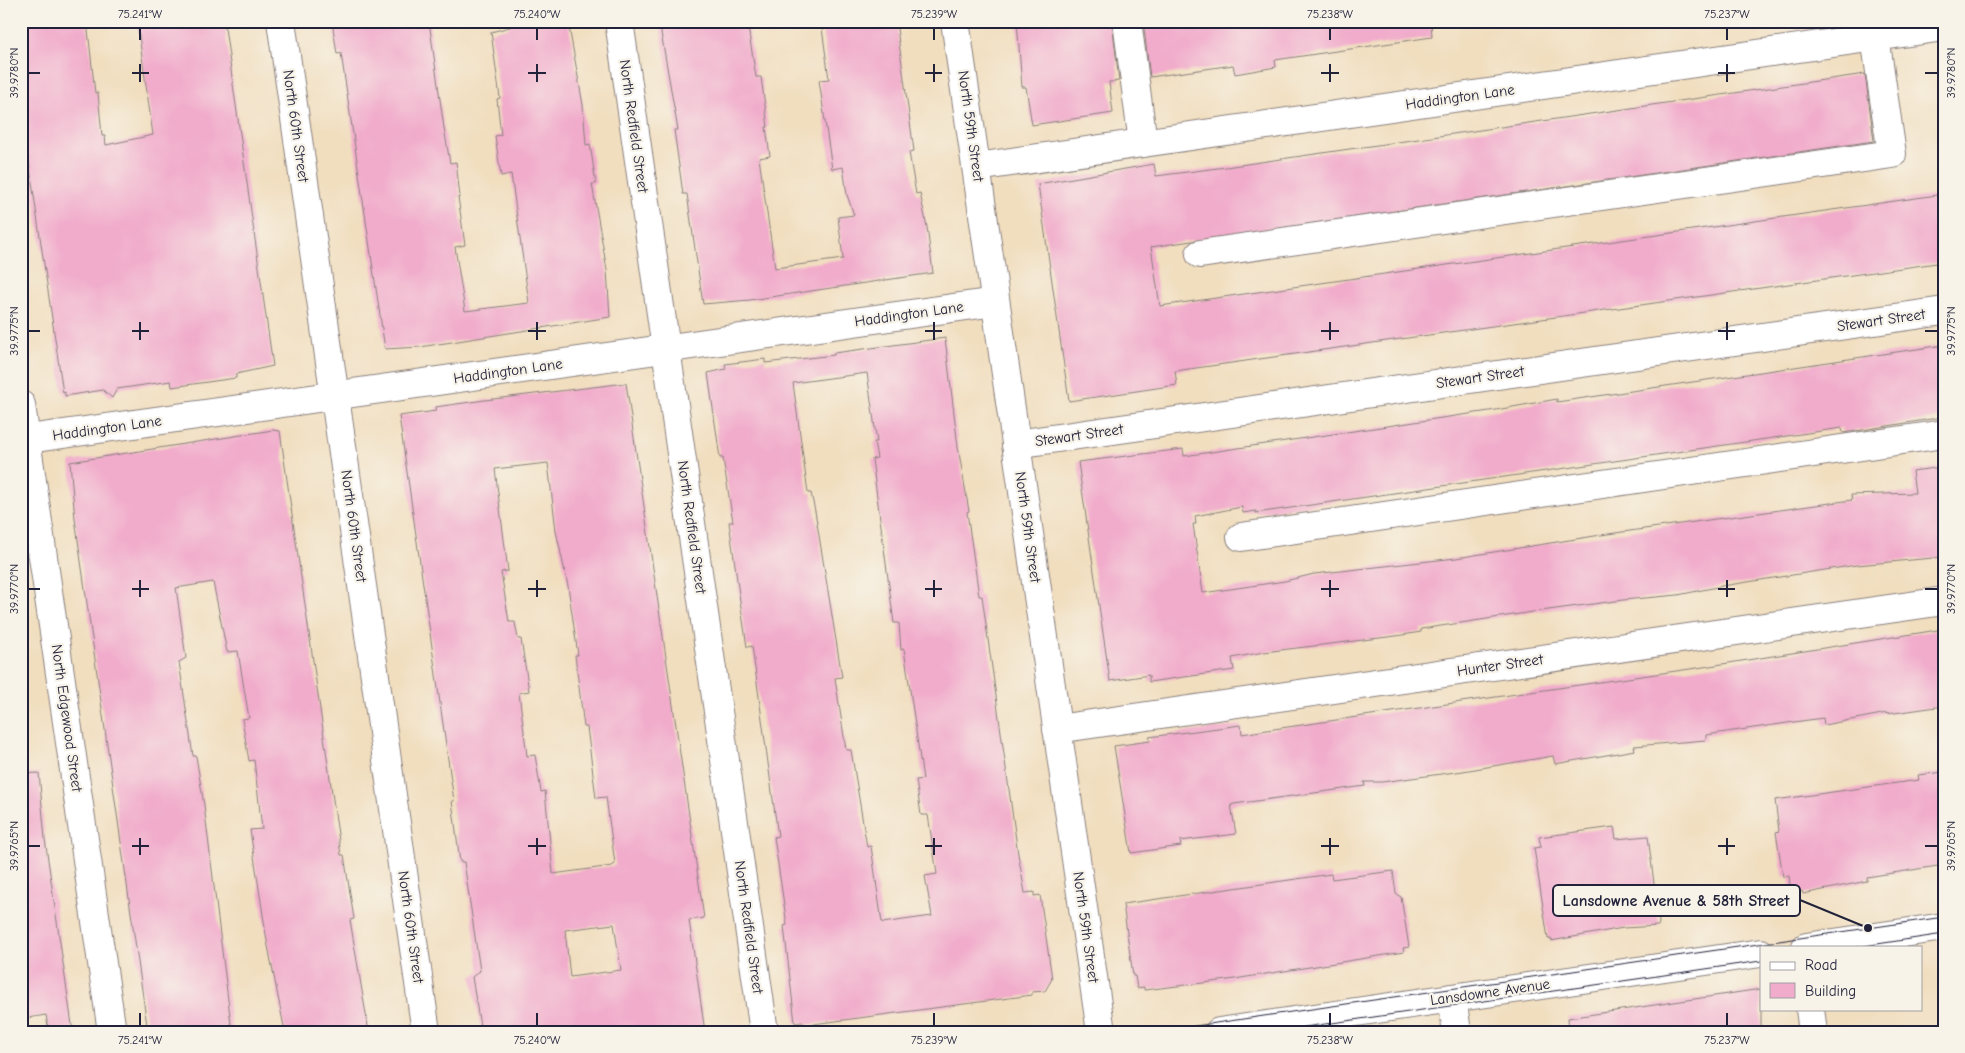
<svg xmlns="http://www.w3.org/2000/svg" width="1965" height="1053" font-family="'Comic Neue',sans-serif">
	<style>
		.building { fill: #f1abcb; fill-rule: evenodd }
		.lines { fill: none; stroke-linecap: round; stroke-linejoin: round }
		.minor-casing { stroke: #8a807d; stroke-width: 30 }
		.minor { stroke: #fff; stroke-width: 28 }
		.tram { stroke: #22223b; stroke-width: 1 }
		.ticks { fill: none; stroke: #22223b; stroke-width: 2 }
		.labels { text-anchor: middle; stroke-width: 4.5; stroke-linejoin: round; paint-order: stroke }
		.street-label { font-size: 15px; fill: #22223b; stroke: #f7f3e8 }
		.leader { fill: none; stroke: #22223b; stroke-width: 2 }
		.callout-dot { fill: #22223b; stroke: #f7f3e8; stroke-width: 2 }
		.callout { fill: #f7f3e8; stroke: #22223b; stroke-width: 2 }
		.callout-label { font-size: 16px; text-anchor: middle; font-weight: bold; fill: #22223b }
		.neatline { fill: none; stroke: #22223b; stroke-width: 2 }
		.ticks-label { font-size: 12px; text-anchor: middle; fill: #22223b }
	</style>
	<rect width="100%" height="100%" fill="#f7f3e8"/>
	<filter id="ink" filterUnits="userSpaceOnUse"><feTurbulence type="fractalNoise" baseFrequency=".02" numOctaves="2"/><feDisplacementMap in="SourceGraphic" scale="10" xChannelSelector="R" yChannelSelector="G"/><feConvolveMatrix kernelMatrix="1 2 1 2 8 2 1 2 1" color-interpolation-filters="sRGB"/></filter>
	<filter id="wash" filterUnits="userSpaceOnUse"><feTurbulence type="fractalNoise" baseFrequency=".0096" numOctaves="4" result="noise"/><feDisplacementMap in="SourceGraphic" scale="20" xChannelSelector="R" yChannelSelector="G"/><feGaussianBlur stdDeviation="1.12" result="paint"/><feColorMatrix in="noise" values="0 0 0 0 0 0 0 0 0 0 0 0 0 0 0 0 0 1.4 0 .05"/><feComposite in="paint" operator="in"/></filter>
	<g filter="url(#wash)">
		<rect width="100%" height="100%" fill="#f1debf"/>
		<g id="blocks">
			<g class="building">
				<polygon points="21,21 87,21 95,93 98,93 102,136 105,136 106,145 153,135 137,21 224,21 273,366 236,374 236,378 172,387 171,381 117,389 112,398 103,390 65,396 65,392 63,393 29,162 21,132"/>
				<polygon points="332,21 429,21 444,128 450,163 456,162 460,197 458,197 465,245 455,247 465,311 529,303 511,174 501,176 495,136 501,135 497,99 500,98 491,32 510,27 509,21 568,21 583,105 586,145 590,144 596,184 592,184 607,270 610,317 420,347 385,349 341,53 337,54"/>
				<polygon points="659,21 747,21 756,77 761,77 768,127 766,127 770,156 759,158 775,268 843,259 838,217 854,215 847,195 843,167 832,169 819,80 829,79 821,21 896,21 914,151 909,152 916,194 920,193 927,227 933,273 750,300 703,304 687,194 683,194 674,130 678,130"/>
				<polygon points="1017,21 1112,21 1119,81 1109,82 1113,113 1032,125 1026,87 1022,87"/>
				<polygon points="1143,21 1431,21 1432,37 1275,60 1276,67 1235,74 1233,65 1150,77"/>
				<polygon points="1865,74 1874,141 1151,247 1160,306 1944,194 1944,262 1175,371 1177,385 1069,401 1038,184 1154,164 1156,176 1226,167"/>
				<path d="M 945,338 L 958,447 L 969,511 L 967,512 L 979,596 L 982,596 L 1018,854 L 1025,893 L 1034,892 L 1034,896 L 1040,895 L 1052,979 L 1045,991 L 1032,992 L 1032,995 L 806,1025 L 802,1022 L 795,1023 L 784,926 L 787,925 L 774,837 L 778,836 L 752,646 L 747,647 L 739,594 L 729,522 L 733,522 L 723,458 L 720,458 L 708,373 L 726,369 L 725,364 L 765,359 L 765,363 L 834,355 L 834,353 ZM 867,373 L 877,442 L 874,442 L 877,458 L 872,459 L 894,623 L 899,623 L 901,650 L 904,649 L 923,779 L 916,780 L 921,815 L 928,815 L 937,874 L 925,876 L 932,916 L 882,923 L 871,846 L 867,847 L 851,750 L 846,750 L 835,678 L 842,677 L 815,511 L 811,493 L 808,493 L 793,383 Z"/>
				<polygon points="1944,345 1944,417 1843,433 1842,428 1256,513 1256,511 1243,513 1242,507 1195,516 1196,524 1193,524 1203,593 1285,581 1314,574 1456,558 1601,535 1852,500 1851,495 1915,493 1912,471 1944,467 1944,557 1857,565 1722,586 1678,595 1623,600 1533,612 1421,629 1421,632 1396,636 1264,652 1232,658 1234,670 1149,682 1149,675 1110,681 1078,462 1183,449 1184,456 1496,410 1557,399 1557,402"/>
				<path d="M 626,383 L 704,918 L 689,920 L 705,1032 L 481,1032 L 472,977 L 480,971 L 464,862 L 460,862 L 452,801 L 454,801 L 399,416 L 436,411 L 435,407 L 485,400 ZM 548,463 L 556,531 L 568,586 L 578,655 L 575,655 L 584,727 L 587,727 L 596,798 L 606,797 L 615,864 L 612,866 L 553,874 L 545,791 L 541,792 L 535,755 L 527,756 L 519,693 L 529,691 L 521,639 L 518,639 L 515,622 L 509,622 L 501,572 L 508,571 L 495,469 ZM 614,924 L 621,970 L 570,977 L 565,930 Z"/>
				<polygon points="273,430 280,431 341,855 344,855 354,919 350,920 369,1032 285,1032 267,941 250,830 262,829 254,760 249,761 242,719 249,718 242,676 238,651 227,652 213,582 176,588 186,658 179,662 193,756 196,756 204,805 232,1032 148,1032 75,519 70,462"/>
				<polygon points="1944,629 1944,706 1887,714 1887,713 1824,725 1823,718 1794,722 1706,735 1706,740 1634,746 1635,750 1555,764 1553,756 1463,771 1382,782 1364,782 1365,786 1234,804 1231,805 1236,834 1180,841 1181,846 1131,853 1114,746 1150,741 1149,737 1241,725 1242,734 1267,730 1697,668"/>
				<polygon points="1944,772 1944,865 1867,877 1867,881 1803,894 1802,891 1791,893 1789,876 1783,877 1776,832 1779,831 1775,800 1919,780 1918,775"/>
				<polygon points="39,773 45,839 73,1032 49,1032 46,1015 21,1019 21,774"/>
				<polygon points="1614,827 1616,839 1648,836 1659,923 1658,926 1623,928 1551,941 1551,939 1548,939 1534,848 1541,847 1539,837"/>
				<polygon points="1393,871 1396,894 1401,897 1409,947 1403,948 1404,952 1228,980 1144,990 1144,987 1137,988 1135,976 1133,976 1123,904 1331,874 1332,879"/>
				<polygon points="1761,989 1761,1032 1569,1032 1568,1018"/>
			</g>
		</g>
	</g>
	<g filter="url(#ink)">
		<use href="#blocks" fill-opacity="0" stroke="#8a807d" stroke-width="1"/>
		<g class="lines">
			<g class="minor-casing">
				<g id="minor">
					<polyline points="281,21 426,1032"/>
					<polyline points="619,21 764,1032"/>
					<polyline points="955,21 1101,1032"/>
					<polyline points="1127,21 1143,143"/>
					<polyline points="977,167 1944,27"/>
					<polyline points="1200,254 1892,154 1875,37"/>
					<polyline points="21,405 112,1032"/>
					<polyline points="21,440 995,302"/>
					<polyline points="1016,444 1944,311"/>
					<polyline points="1241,537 1944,434"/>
					<polyline points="1057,729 1944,601"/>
					<polyline points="1806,947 1944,927"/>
					<polyline points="1452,998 1457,1032"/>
					<polyline points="1810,1009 1813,1032"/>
					<polyline points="1219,1032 1761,953"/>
				</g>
			</g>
			<use href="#minor" class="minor"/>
			<g class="tram">
				<polyline points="1857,947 1944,934"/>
				<polyline points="1154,1032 1944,917"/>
				<polyline points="1270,1032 1761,961"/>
			</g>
		</g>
	</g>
	<path class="ticks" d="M 140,28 L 140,40M 537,28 L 537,40M 934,28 L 934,40M 1330,28 L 1330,40M 1727,28 L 1727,40M 140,64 L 140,82M 537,64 L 537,82M 934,64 L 934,82M 1330,64 L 1330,82M 1727,64 L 1727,82M 28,73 L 40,73M 132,73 L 149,73M 528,73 L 546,73M 925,73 L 942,73M 1321,73 L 1339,73M 1718,73 L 1735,73M 1925,73 L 1938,73M 140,322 L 140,340M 537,322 L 537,340M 934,322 L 934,340M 1330,322 L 1330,340M 1727,322 L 1727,340M 28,331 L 40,331M 132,331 L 149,331M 528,331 L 546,331M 925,331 L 942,331M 1321,331 L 1339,331M 1718,331 L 1735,331M 1925,331 L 1938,331M 140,580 L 140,597M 537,580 L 537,597M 934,580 L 934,597M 1330,580 L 1330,597M 1727,580 L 1727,597M 28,589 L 40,589M 132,589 L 149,589M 528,589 L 546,589M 925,589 L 942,589M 1321,589 L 1339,589M 1718,589 L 1735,589M 1925,589 L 1938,589M 140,838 L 140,855M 537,838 L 537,855M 934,838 L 934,855M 1330,838 L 1330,855M 1727,838 L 1727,855M 28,846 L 40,846M 132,846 L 149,846M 528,846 L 546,846M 925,846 L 942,846M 1321,846 L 1339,846M 1718,846 L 1735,846M 1925,846 L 1938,846M 140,1013 L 140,1026M 537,1013 L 537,1026M 934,1013 L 934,1026M 1330,1013 L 1330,1026M 1727,1013 L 1727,1026"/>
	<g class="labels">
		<g class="street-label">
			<text transform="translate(1460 97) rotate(-8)" y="5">Haddington Lane</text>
			<text transform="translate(296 126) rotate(82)" y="5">North 60th Street</text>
			<text transform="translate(634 126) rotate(82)" y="5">North Redfield Street</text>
			<text transform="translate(971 126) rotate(82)" y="5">North 59th Street</text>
			<text transform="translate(909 314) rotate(-8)" y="5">Haddington Lane</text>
			<text transform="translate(1881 320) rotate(-8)" y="5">Stewart Street</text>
			<text transform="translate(508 371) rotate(-8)" y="5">Haddington Lane</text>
			<text transform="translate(1480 377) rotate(-8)" y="5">Stewart Street</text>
			<text transform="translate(107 428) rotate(-8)" y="5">Haddington Lane</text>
			<text transform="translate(1079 435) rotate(-8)" y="5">Stewart Street</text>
			<text transform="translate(354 526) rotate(82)" y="5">North 60th Street</text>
			<text transform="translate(692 527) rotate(82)" y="5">North Redfield Street</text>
			<text transform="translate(1028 527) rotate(82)" y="5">North 59th Street</text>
			<text transform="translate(1500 665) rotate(-8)" y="5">Hunter Street</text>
			<text transform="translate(67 718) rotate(82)" y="5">North Edgewood Street</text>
			<text transform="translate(411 927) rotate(82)" y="5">North 60th Street</text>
			<text transform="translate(749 927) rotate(82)" y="5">North Redfield Street</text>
			<text transform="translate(1086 927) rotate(82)" y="5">North 59th Street</text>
			<text transform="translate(1490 992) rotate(-8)" y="5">Lansdowne Avenue</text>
		</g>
	</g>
	<path class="leader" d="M1868 928L1800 900"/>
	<circle class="callout-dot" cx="1868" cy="928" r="5"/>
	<rect class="callout" x="1553" y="885" width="247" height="31" rx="5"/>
	<g class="callout-label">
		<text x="1676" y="906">Lansdowne Avenue &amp; 58th Street</text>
	</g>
	<rect width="1965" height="1053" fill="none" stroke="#f7f3e8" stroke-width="55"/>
	<rect x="1760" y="946" width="162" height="65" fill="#f7f3e8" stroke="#a29fa3"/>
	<rect x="1770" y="962" width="25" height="8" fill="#ffffff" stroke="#a29fa3"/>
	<text x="1805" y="970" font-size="15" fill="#22223b">Road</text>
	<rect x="1770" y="983" width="25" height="15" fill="#f1abcb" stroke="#a29fa3"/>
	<text x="1805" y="996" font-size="15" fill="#22223b">Building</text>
	<rect x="28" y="28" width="1910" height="998" class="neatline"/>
	<g class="ticks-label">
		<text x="140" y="18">75.241°W</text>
		<text x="537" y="18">75.240°W</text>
		<text x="934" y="18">75.239°W</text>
		<text x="1330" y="18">75.238°W</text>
		<text x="1727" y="18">75.237°W</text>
		<text transform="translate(14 73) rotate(-90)" y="4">39.9780°N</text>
		<text transform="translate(1951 73) rotate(-90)" y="4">39.9780°N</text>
		<text transform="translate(14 331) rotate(-90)" y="4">39.9775°N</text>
		<text transform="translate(1951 331) rotate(-90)" y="4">39.9775°N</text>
		<text transform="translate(14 589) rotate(-90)" y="4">39.9770°N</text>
		<text transform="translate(1951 589) rotate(-90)" y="4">39.9770°N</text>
		<text transform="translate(14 846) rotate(-90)" y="4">39.9765°N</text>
		<text transform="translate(1951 846) rotate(-90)" y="4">39.9765°N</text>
		<text x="140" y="1044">75.241°W</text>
		<text x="537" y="1044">75.240°W</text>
		<text x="934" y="1044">75.239°W</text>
		<text x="1330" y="1044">75.238°W</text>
		<text x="1727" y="1044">75.237°W</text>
	</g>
</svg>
